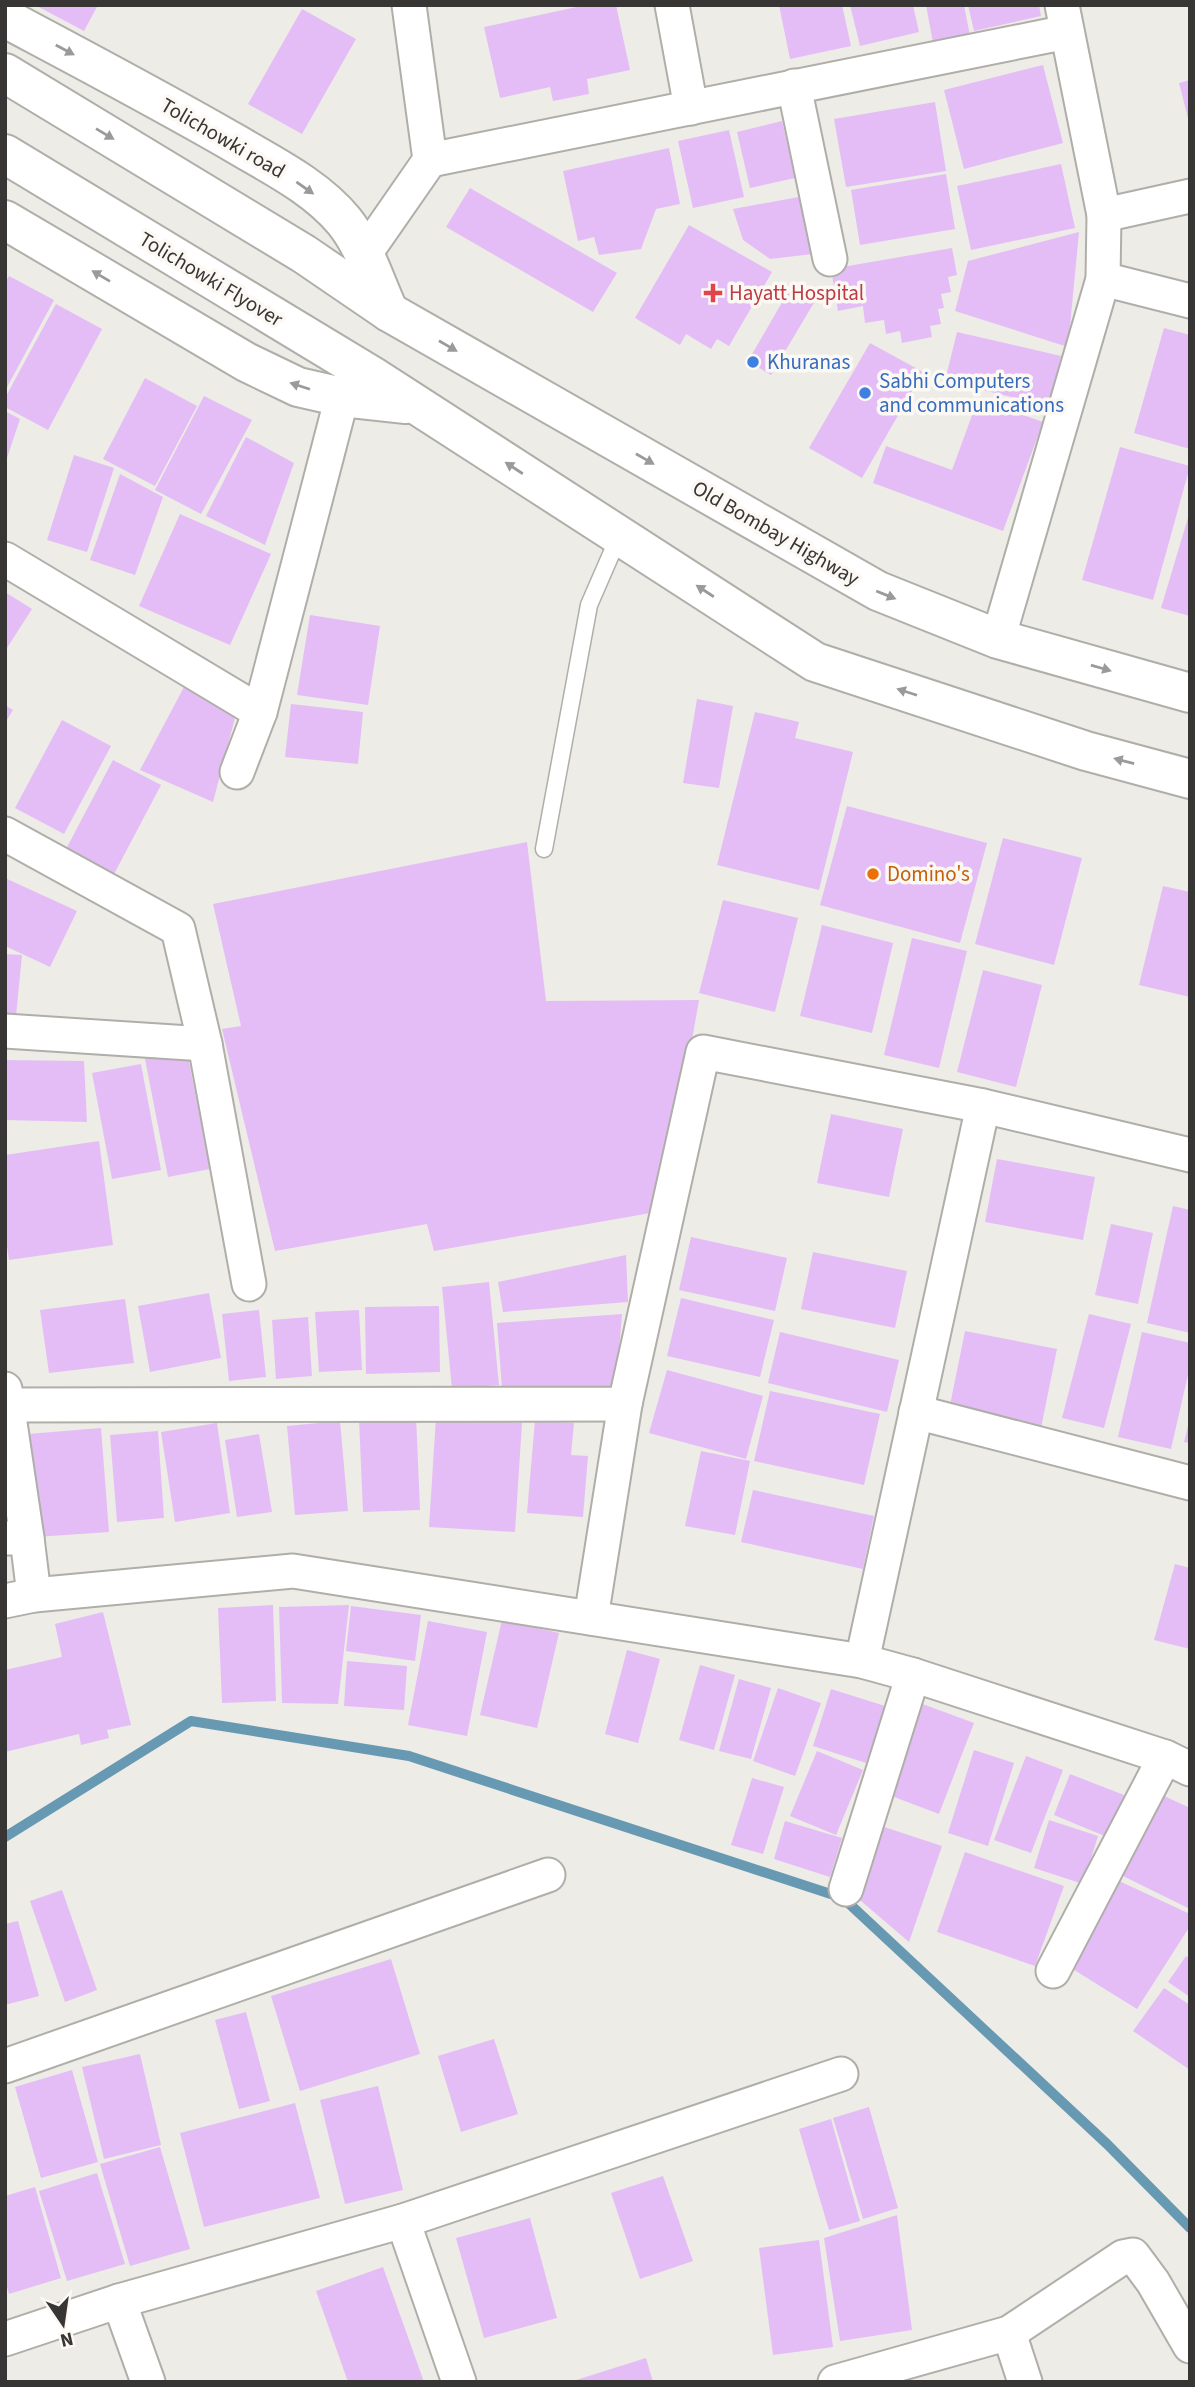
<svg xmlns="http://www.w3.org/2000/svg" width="1195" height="2387" font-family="'Source Sans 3',sans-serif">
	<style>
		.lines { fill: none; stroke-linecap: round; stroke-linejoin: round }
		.stream { stroke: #6899b2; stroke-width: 10 }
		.building { fill: #e4bdf6 }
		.lane-casing { stroke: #b0aea9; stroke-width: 19 }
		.street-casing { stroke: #b0aea9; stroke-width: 37 }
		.primary-casing { stroke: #b0aea9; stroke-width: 42 }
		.lane { stroke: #fff; stroke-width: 16 }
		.street { stroke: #fff; stroke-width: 33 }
		.primary { stroke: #fff; stroke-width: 38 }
		.oneway { fill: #9b9a9a }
		.health-dot { fill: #e0444e; stroke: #fcf9f4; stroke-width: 2.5 }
		.shop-dot { fill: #3f7fe0; stroke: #fcf9f4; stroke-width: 2.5 }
		.food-dot { fill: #e8710a; stroke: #fcf9f4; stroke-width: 2.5 }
		.labels { text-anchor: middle; stroke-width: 7; stroke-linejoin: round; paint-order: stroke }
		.street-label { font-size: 21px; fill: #373634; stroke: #fcf9f4 }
		.health-label { font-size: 21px; fill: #be3a42; stroke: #fcf9f4; text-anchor: start }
		.shop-label { font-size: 21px; fill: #366cbe; stroke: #fcf9f4; text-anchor: start }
		.food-label { font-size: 21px; fill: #c56008; stroke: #fcf9f4; text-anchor: start }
	</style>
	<rect width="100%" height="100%" fill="#eeece6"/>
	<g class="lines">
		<polyline class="stream" points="5,1837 191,1721 409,1756 843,1898 1107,2144 1190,2228"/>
	</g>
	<g class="building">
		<polygon points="35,5 98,5 84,31"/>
		<polygon points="586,5 616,5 630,70 587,79 589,94 553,101 550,87 500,98 484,27"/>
		<polygon points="779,5 842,5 851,46 790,59"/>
		<polygon points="850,5 913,5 919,32 860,46"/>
		<polygon points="926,5 964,5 970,36 933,43"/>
		<polygon points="968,5 1039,5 1041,16 974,31"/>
		<polygon points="302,9 356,39 302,134 248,104"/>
		<polygon points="1043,65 1063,143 964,169 944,90"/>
		<polygon points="1190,80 1190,122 1189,122 1179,83"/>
		<polygon points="935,102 946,171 846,187 834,119"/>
		<polygon points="782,121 795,178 750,188 737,132"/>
		<polygon points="729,130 744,197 693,208 678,141"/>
		<polygon points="669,148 680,204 656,209 641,249 599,255 594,237 578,241 563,171"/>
		<polygon points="1061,164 1075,228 971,250 957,186"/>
		<polygon points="946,174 955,229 860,245 851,190"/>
		<polygon points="470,188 617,273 593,312 446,227"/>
		<polygon points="804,196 813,254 770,259 743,240 733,209"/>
		<polygon points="689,225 772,272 729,346 717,339 711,349 686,334 680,345 635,318"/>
		<polygon points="1079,232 1068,347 955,311 968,261"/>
		<polygon points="952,248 957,275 948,277 951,292 941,294 944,308 938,309 941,324 930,326 932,337 902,343 900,331 886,334 884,320 865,323 863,306 838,311 831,269"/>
		<polygon points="9,276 54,300 5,391 5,283"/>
		<polygon points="791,287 815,301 771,375 748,361"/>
		<polygon points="56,304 102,329 48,430 5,407 5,398"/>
		<polygon points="1164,328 1190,335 1190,449 1134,433"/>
		<polygon points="957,332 1061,356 1049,406 945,381"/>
		<polygon points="870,343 923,372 862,478 809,448"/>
		<polygon points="145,378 197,406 155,486 103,459"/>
		<polygon points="204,396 252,420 201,514 155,490"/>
		<polygon points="978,399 1043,422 1003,531 873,483 886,446 952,470"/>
		<polygon points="5,411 20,419 6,461 5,461"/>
		<polygon points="246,437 294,463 265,545 206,516"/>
		<polygon points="1120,447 1190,466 1153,600 1082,580"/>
		<polygon points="74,455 114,468 87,552 47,540"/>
		<polygon points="120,474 163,497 135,575 90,560"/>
		<polygon points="1190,511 1190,616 1161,608"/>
		<polygon points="180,514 271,554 230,645 139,606"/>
		<polygon points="5,592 32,609 5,651"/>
		<polygon points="310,615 380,626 368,705 297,695"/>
		<polygon points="184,687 236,714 213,802 140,770"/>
		<polygon points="697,699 733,706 719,788 683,783"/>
		<polygon points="291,704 363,712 358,764 285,757"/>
		<polygon points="5,705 13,710 5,723"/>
		<polygon points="755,712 799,722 795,738 853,752 819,890 717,865"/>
		<polygon points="62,720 111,746 64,834 15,808"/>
		<polygon points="113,760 161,785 113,876 65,851"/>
		<polygon points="847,806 987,843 960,943 820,905"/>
		<polygon points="1003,838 1082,858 1054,965 975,944"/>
		<polygon points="527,842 546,1001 699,1000 662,1211 434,1251 427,1224 275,1251 222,1029 241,1026 213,904"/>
		<polygon points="5,878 77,911 50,967 5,946"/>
		<polygon points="1163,886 1190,892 1190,997 1139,985"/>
		<polygon points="723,900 798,918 775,1012 699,993"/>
		<polygon points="822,925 893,943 872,1033 800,1016"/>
		<polygon points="912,938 967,951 939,1068 884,1055"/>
		<polygon points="5,954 22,955 16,1016 5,1015"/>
		<polygon points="983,970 1042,985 1016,1087 957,1072"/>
		<polygon points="186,1046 210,1169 168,1177 144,1054"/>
		<polygon points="5,1060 84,1061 87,1122 5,1120"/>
		<polygon points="141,1064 161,1170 112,1179 92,1073"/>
		<polygon points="831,1114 903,1129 889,1197 817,1183"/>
		<polygon points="99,1141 113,1245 9,1260 5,1232 5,1155"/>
		<polygon points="997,1159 1095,1177 1083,1240 985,1222"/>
		<polygon points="1173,1206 1190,1210 1190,1333 1147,1323"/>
		<polygon points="1111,1224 1153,1233 1138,1304 1095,1295"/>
		<polygon points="691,1237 787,1258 775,1311 679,1290"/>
		<polygon points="813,1252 907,1271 895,1328 801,1309"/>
		<polygon points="626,1255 628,1302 503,1312 498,1282"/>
		<polygon points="489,1282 499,1385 452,1389 442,1287"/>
		<polygon points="209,1293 221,1358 150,1372 138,1306"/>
		<polygon points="681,1298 774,1320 760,1377 667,1356"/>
		<polygon points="125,1299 134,1363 49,1373 40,1310"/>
		<polygon points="439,1306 440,1372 366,1374 365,1307"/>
		<polygon points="259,1310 266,1377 229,1381 222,1314"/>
		<polygon points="359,1310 362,1370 319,1372 315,1312"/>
		<polygon points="622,1314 616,1388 502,1389 497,1323"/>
		<polygon points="1089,1314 1131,1324 1104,1428 1062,1418"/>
		<polygon points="308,1317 312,1376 276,1379 272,1320"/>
		<polygon points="965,1331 1057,1349 1041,1428 949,1410"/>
		<polygon points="780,1332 899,1360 887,1412 768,1383"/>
		<polygon points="1142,1332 1190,1343 1190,1366 1171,1449 1118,1437"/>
		<polygon points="667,1370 763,1396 746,1459 649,1433"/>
		<polygon points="770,1391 880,1414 864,1485 754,1461"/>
		<polygon points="416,1416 420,1510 363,1512 359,1419"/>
		<polygon points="436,1417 522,1423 515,1532 429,1527"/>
		<polygon points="535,1420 574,1423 571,1455 588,1456 583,1517 527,1513"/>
		<polygon points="340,1421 348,1511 295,1515 287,1426"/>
		<polygon points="1189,1422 1190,1422 1190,1443 1184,1442"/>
		<polygon points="217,1423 230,1513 175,1522 161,1432"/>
		<polygon points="101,1428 109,1532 36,1537 28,1434"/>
		<polygon points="158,1431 164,1518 117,1522 110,1435"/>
		<polygon points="259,1434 272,1512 237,1517 225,1440"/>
		<polygon points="701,1451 750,1461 735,1535 685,1526"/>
		<polygon points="753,1490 874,1516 863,1569 741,1542"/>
		<polygon points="1175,1564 1190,1568 1190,1649 1154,1640"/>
		<polygon points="273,1605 276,1701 222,1703 218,1608"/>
		<polygon points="349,1605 338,1704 282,1703 279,1607"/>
		<polygon points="351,1606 421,1615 415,1661 346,1651"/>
		<polygon points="103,1612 131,1725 107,1730 109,1738 81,1745 79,1734 5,1752 5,1670 62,1657 55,1624"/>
		<polygon points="502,1620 559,1633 537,1728 480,1715"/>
		<polygon points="428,1621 487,1632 467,1736 408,1725"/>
		<polygon points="627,1650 660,1659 638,1743 605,1734"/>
		<polygon points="347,1661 407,1666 404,1710 344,1706"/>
		<polygon points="700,1665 735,1675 714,1750 679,1740"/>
		<polygon points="739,1679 771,1688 751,1759 719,1751"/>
		<polygon points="778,1688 821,1703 795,1776 753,1761"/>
		<polygon points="831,1689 885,1706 866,1763 813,1746"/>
		<polygon points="917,1702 974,1723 939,1814 881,1792"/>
		<polygon points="974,1750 1014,1763 988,1846 948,1833"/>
		<polygon points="817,1751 863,1770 836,1835 790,1816"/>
		<polygon points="1026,1756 1063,1770 1031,1853 994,1840"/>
		<polygon points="1070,1774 1124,1795 1107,1837 1054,1815"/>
		<polygon points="752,1778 784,1787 763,1854 731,1845"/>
		<polygon points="1160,1794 1190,1808 1190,1909 1121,1875"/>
		<polygon points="1049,1820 1098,1836 1083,1884 1034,1868"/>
		<polygon points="785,1821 842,1838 830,1877 774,1859"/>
		<polygon points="875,1824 942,1846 909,1942 854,1895"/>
		<polygon points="965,1852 1064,1886 1035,1966 937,1932"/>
		<polygon points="1117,1880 1190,1914 1190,1926 1137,2009 1071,1968"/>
		<polygon points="62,1890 97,1990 65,2002 30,1901"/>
		<polygon points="18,1921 39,1996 5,2005 5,1924"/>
		<polygon points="1186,1956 1190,1959 1190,1997 1168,1982"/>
		<polygon points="391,1959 420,2054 300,2091 271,1996"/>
		<polygon points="1164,1988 1190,2005 1190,2070 1133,2031"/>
		<polygon points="246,2012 270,2101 239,2109 215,2020"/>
		<polygon points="494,2039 518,2114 461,2132 438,2056"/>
		<polygon points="140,2054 161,2145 104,2159 82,2067"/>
		<polygon points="72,2070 98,2162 41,2178 15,2087"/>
		<polygon points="378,2086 403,2190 345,2204 320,2100"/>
		<polygon points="295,2103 320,2198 204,2227 180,2133"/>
		<polygon points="869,2107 898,2208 863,2219 833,2118"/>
		<polygon points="831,2119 860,2221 829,2230 799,2129"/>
		<polygon points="160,2147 190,2249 130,2266 100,2164"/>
		<polygon points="97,2173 125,2264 67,2281 39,2191"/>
		<polygon points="663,2176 693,2261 640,2279 611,2193"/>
		<polygon points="35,2187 61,2278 9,2294 5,2279 5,2196"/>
		<polygon points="897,2215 912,2330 840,2341 824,2238"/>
		<polygon points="530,2218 557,2318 484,2338 456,2238"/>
		<polygon points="819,2240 833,2347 773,2355 759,2248"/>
		<polygon points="383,2267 424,2382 348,2382 316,2291"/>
		<polygon points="646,2358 653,2382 573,2382 573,2381"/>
	</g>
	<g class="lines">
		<g class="lane-casing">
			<polyline id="lane" points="544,849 589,605 619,536"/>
		</g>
		<g class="street-casing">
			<g id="street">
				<polyline points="672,5 691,108"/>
				<polyline points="794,86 830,259"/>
				<polyline points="430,160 1067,32"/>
				<polyline points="1104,215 1190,196"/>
				<polyline points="364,255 430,160 409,5"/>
				<polyline points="1103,279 1190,301"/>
				<polyline points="5,559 260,712"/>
				<polyline points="998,639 1103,279 1104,215 1062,5"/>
				<polyline points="237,772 260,712 342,397"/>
				<polyline points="5,834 178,929 205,1044 249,1284"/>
				<polyline points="5,1031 205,1044"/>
				<polyline points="5,1389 27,1538"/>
				<polyline points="8,1405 625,1404 703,1052 983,1106 1190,1155"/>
				<polyline points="916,1412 1190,1483"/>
				<polyline points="6,1538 27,1538 34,1595"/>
				<polyline points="5,1601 34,1595 293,1571 862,1661 913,1675 1165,1757 1190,1769"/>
				<polyline points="591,1618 625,1404"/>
				<polyline points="862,1661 983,1106"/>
				<polyline points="846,1889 913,1675"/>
				<polyline points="1053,1971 1165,1757"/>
				<polyline points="5,2066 548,1875"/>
				<polyline points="403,2221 841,2074"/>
				<polyline points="119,2301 148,2382"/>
				<polyline points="1009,2333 1025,2382"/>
				<polyline points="5,2339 119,2301 403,2221 459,2382"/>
				<polyline points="835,2382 1009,2333 1123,2257 1133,2255 1153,2282 1190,2346"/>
			</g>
		</g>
		<g class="primary-casing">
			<g id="primary">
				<path d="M 5,18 C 82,59 160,100 236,144 C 273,166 316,187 344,221 C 365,247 375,282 389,312"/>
				<polyline points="5,73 304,254 389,312 878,591 998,639 1190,693"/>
				<polyline points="5,154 372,376 815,662 1086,751 1190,779"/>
				<polyline points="5,220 246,362 298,387 342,397 406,404"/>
			</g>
		</g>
		<use href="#lane" class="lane"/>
		<use href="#street" class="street"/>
		<use href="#primary" class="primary"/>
	</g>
	<defs><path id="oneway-solid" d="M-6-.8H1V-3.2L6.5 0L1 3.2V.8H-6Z" transform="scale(1.75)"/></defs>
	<g class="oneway">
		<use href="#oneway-solid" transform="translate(65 50) rotate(28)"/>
		<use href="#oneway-solid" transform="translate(105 134) rotate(31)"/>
		<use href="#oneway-solid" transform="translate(305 188) rotate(35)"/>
		<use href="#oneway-solid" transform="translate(101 276) rotate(-149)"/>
		<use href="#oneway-solid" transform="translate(448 346) rotate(30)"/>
		<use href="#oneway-solid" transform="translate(300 386) rotate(-162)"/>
		<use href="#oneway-solid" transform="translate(645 459) rotate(30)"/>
		<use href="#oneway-solid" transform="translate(514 468) rotate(-147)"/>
		<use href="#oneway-solid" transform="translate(705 591) rotate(-147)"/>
		<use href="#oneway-solid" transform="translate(886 595) rotate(22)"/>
		<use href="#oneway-solid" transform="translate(1101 668) rotate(16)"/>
		<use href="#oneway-solid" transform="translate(907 692) rotate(-162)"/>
		<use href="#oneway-solid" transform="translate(1124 761) rotate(-165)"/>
	</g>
	<path class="health-dot" d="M709.5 282.5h7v7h7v7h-7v7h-7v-7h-7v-7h7z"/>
	<g class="shop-dot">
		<circle cx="753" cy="362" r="7"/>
		<circle cx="865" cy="393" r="7"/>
	</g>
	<circle class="food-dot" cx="873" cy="874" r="7"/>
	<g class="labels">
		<g class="street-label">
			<text transform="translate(223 138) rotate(30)" y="7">Tolichowki road</text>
			<text transform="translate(211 279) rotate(31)" y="7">Tolichowki Flyover</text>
			<text transform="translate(776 533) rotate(30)" y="7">Old Bombay Highway</text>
		</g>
		<g class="health-label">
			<text x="729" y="300">Hayatt Hospital</text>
		</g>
		<g class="shop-label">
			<text x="767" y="369">Khuranas</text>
			<text x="879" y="388">Sabhi Computers<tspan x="879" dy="24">and communications</tspan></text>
		</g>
		<g class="food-label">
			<text x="887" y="881">Domino's</text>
		</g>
	</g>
	<rect width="1195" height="2387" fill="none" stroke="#373634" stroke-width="14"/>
	<g transform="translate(63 2324) rotate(167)" stroke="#fcf9f4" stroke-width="5" paint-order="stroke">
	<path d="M0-5L12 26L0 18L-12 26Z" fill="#373634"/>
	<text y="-10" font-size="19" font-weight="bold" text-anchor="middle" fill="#373634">N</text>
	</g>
</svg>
